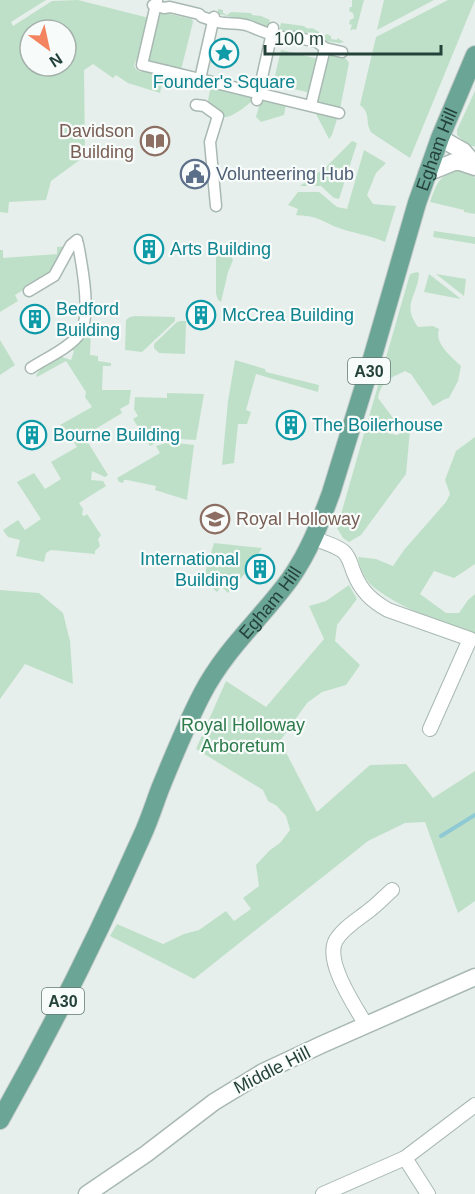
<svg xmlns="http://www.w3.org/2000/svg" width="475" height="1194" font-family="Helvetica,sans-serif">
	<style>
		.green { fill: #bfe0c8; fill-rule: evenodd }
		.lines { fill: none; stroke-linecap: round; stroke-linejoin: round }
		.stream { stroke: #8ec9d4; stroke-width: 4 }
		.pedestrian-casing { stroke: #a8b8b2; stroke-width: 13 }
		.minor-casing { stroke: #a8b8b2; stroke-width: 16 }
		.tertiary-casing { stroke: #a8b8b2; stroke-width: 19 }
		.primary-casing { stroke: #c2cac8; stroke-width: 20 }
		.pedestrian { stroke: #fff; stroke-width: 10 }
		.minor { stroke: #fff; stroke-width: 14 }
		.tertiary { stroke: #fff; stroke-width: 16 }
		.primary { stroke: #6aa596; stroke-width: 18 }
		.labels { text-anchor: middle; stroke-width: 4.5; stroke-linejoin: round; paint-order: stroke }
		.shield { fill: #f7fbf9; stroke: #637a73; stroke-width: 1.5 }
		.shield-label { font-size: 16px; font-weight: bold; fill: #24423a }
		.culture-label { font-size: 18px; fill: #0d838f; stroke: #f7fbf9; text-anchor: start }
		.education-label { font-size: 18px; fill: #785e54; stroke: #f7fbf9; text-anchor: end }
		.street-label { font-size: 18px; fill: #24423a; stroke: #f7fbf9 }
		.service-label { font-size: 18px; fill: #4e5e75; stroke: #f7fbf9; text-anchor: start }
		.park-label { font-size: 18px; fill: #2d7a4b; stroke: #f7fbf9 }
	</style>
	<rect width="100%" height="100%" fill="#e6efeb"/>
	<g class="green">
		<path d="M 0,0 L 46,0 L 11,22 L 13,26 L 52,1 L 78,0 L 149,18 L 141,57 L 136,60 L 134,65 C 136,72 142,74 148,69 L 164,74 L 160,93 L 128,83 L 116,75 L 113,78 L 93,64 L 84,70 L 85,156 L 51,181 L 46,200 L 9,202 L 8,213 L 0,212 ZM 30,30 L 66,30 L 66,66 L 30,66 Z"/>
		<polygon points="352,0 364,0 356,30 353,29 350,31 352,25 349,24 350,20 354,18 353,13 349,11 350,7 352,7"/>
		<polygon points="384,0 434,0 377,30"/>
		<path d="M 448,0 L 475,0 L 410,158 L 372,133 C 364,123 372,114 360,105 L 376,37 Z"/>
		<polygon points="218,9 223,10 223,13 227,15 231,12 251,13 252,15 261,16 270,20 267,29 257,26 254,22 219,14 218,12"/>
		<polygon points="161,12 192,19 193,22 181,70 147,61 157,13"/>
		<path d="M 281,23 L 304,26 C 307,29 308,29 312,28 L 319,32 L 322,37 L 327,34 L 331,36 L 331,39 L 337,40 L 337,38 L 344,42 L 339,43 L 321,40 L 319,37 L 297,32 L 292,35 L 279,32 Z"/>
		<polygon points="281,50 319,59 311,93 273,84"/>
		<polygon points="326,53 344,56 349,63 340,109 315,103"/>
		<path d="M 211,85 L 252,95 L 254,99 C 248,105 232,118 224,117 C 218,116 211,109 207,106 Z"/>
		<polygon points="475,91 475,146 470,146 457,135 457,130"/>
		<polygon points="261,99 286,103 284,115 261,122 256,117"/>
		<polygon points="314,110 338,116 332,135 329,139"/>
		<polygon points="352,141 357,143 339,199 334,198 321,186 300,186 326,167"/>
		<path d="M 364,150 L 386,163 L 376,173 L 367,195 L 373,204 L 396,206 L 385,242 C 369,235 352,233 336,227 C 326,223 316,216 305,216 C 302,215 299,216 296,215 L 298,209 L 288,205 L 298,192 L 319,192 L 337,207 L 347,209 Z"/>
		<path d="M 456,170 L 472,174 L 475,178 L 475,214 L 464,212 L 464,210 L 430,202 C 436,186 438,176 456,170 Z"/>
		<polygon points="434,231 475,237 475,244 433,237"/>
		<polygon points="216,243 233,251 231,256 233,260 228,272 221,302 218,300 216,294"/>
		<polygon points="68,246 51,275 38,281 15,295 18,301 0,312 0,250 3,250 3,258 57,254 57,247"/>
		<path d="M 417,272 L 419,273 C 418,296 401,304 418,327 L 433,326 L 439,329 C 434,344 452,357 461,366 L 458,381 L 449,398 L 445,399 L 433,406 L 411,374 L 405,371 C 389,379 382,380 378,398 L 393,418 L 398,426 L 388,430 L 388,433 L 397,435 L 408,429 L 410,430 L 406,474 L 361,535 L 349,542 L 343,538 L 337,528 L 410,274 Z"/>
		<polygon points="429,274 461,299 424,292"/>
		<polygon points="436,274 466,279 464,296"/>
		<polygon points="135,316 175,317 175,321 142,352 125,350 126,320 130,317"/>
		<polygon points="180,321 186,321 185,354 159,353 154,348 154,344 177,322"/>
		<polygon points="91,328 90,355 98,356 98,361 111,363 111,366 103,366 102,390 131,390 129,404 120,409 122,413 84,436 108,475 105,477 92,471 91,480 103,481 106,486 79,503 83,509 82,515 85,516 87,514 101,535 98,539 100,546 95,551 95,554 51,550 46,553 44,562 16,556 20,540 8,537 3,530 18,520 25,530 41,519 17,482 34,473 45,489 61,479 51,462 77,447 72,439 60,425 92,407 85,397 86,392 66,361 37,377 36,375 42,367 59,356 71,360 74,351 71,349 71,346"/>
		<polygon points="0,340 15,365 0,375"/>
		<polygon points="235,360 265,369 266,372 319,385 318,392 256,374 246,410 251,412 247,424 238,424 234,463 222,465 228,401"/>
		<polygon points="167,393 204,394 196,440 164,438 150,446 133,419 138,416 134,409 135,397 167,398"/>
		<path d="M 475,437 L 475,564 L 454,578 L 434,571 L 420,594 L 446,613 L 459,613 L 468,600 L 475,594 L 475,635 C 442,623 404,610 376,589 C 367,583 359,568 358,557 L 376,559 L 393,566 L 404,550 L 446,502 L 450,494 L 445,480 L 456,451 Z"/>
		<polygon points="169,442 194,445 187,500 155,490 156,486 127,480 124,480 123,483 119,482 117,478 160,453 156,446"/>
		<polygon points="214,543 262,548 248,570 228,593 221,586 217,592 203,580"/>
		<polygon points="349,585 357,599 337,625 335,641 360,665 346,685 322,692 307,703 280,741 317,812 370,765 406,764 433,798 475,771 475,901 458,913 425,822 405,823 368,841 194,979 110,936 117,924 163,944 184,934 199,930 226,911 234,921 251,909 243,898 259,886 256,865 270,850 280,843 290,830 286,816 277,806 268,801 263,790 196,749 226,681 266,707 324,639 309,606 326,601"/>
		<polygon points="0,590 39,593 63,613 70,641 73,684 25,664 0,699"/>
	</g>
	<g class="lines">
		<polyline class="stream" points="441,836 475,815"/>
		<g class="pedestrian-casing">
			<g id="pedestrian">
				<polyline points="157,0 142,65 167,71 166,74"/>
				<path d="M 153,5 L 164,8 L 170,7 L 199,14 L 202,17 C 209,19 218,23 225,23 C 233,24 241,23 249,26 C 262,31 280,40 294,37 L 317,42 L 325,48 L 342,52"/>
				<polyline points="167,71 339,113"/>
				<polyline points="200,79 214,17"/>
				<polyline points="257,100 273,28"/>
				<polyline points="196,105 204,106 218,116 210,142 216,206"/>
				<polyline points="311,105 325,48"/>
				<polyline points="29,291 54,276 71,245 77,240"/>
				<path d="M 31,368 C 46,358 66,350 78,336 C 93,320 82,265 78,244"/>
			</g>
		</g>
		<g class="minor-casing">
			<g id="minor">
				<path d="M 314,538 C 324,543 336,545 344,552 C 350,558 351,566 354,573 C 361,591 372,601 388,610 L 470,639 L 430,729"/>
				<path d="M 366,1025 C 355,1006 324,961 336,940 C 344,927 360,918 371,909 C 379,903 385,896 392,890"/>
				<polyline points="405,1158 428,1194"/>
				<polyline points="323,1194 405,1158 475,1105"/>
			</g>
		</g>
		<g class="tertiary-casing">
			<g id="tertiary">
				<polyline points="440,138 463,151 475,165"/>
				<polyline points="427,173 454,162 460,162 475,167"/>
				<polyline points="87,1194 146,1154 214,1102 263,1072 323,1044 475,977"/>
			</g>
		</g>
		<g class="primary-casing">
			<g id="primary">
				<path id="s1" d="M 0,1120 C 52,1028 99,933 142,836 C 149,821 154,805 160,789 C 173,757 186,725 202,694 C 226,648 261,619 290,579 C 309,552 320,523 331,493 L 365,383 L 417,203 L 440,138 L 475,55"/>
			</g>
		</g>
		<use href="#pedestrian" class="pedestrian"/>
		<use href="#minor" class="minor"/>
		<use href="#tertiary" class="tertiary"/>
		<use href="#primary" class="primary"/>
	</g>
	<defs>
		<g id="sight-ring" transform="scale(1.5)"><circle r="9.5" fill="#f7fbf9" stroke="#0f9aa8" stroke-width="1.5"/><path d="M0-6L1.8-2.2L6-1.7L2.9 1.2L3.7 5.4L0 3.3L-3.7 5.4L-2.9 1.2L-6-1.7L-1.8-2.2Z" fill="#0f9aa8"/></g>
		<g id="library-ring" transform="scale(1.5)"><circle r="9.5" fill="#f7fbf9" stroke="#8d6e63" stroke-width="1.5"/><path d="M-6-4Q-3-5.5-.7-3.5V5Q-3 3-6 4ZM6-4Q3-5.5 .7-3.5V5Q3 3 6 4Z" fill="#8d6e63"/></g>
		<g id="civic-ring" transform="scale(1.5)"><circle r="9.5" fill="#f7fbf9" stroke="#5c6f8a" stroke-width="1.5"/><path d="M-.6-6.5H3V-4.5H.6V-3L4-1V1h2V6H-6V1h2V-1L-.6-3ZM-1.2 2.5V6h2.4V2.5Z" fill="#5c6f8a"/></g>
		<g id="building-ring" transform="scale(1.5)"><circle r="9.5" fill="#f7fbf9" stroke="#0f9aa8" stroke-width="1.5"/><path d="M-4-6H4V6H1V3H-1V6H-4ZM-2.5-4.3h1.7v1.8h-1.7ZM.8-4.3h1.7v1.8H.8ZM-2.5-1h1.7V.8h-1.7ZM.8-1h1.7V.8H.8Z" fill="#0f9aa8"/></g>
		<g id="university-ring" transform="scale(1.5)"><circle r="9.5" fill="#f7fbf9" stroke="#8d6e63" stroke-width="1.5"/><path d="M0-5L7-2L0 1L-7-2ZM-4 1L0 2.5L4 1V4Q0 6-4 4Z" fill="#8d6e63"/></g>
	</defs>
	<g fill-rule="evenodd">
		<use href="#sight-ring" x="224" y="53"/>
		<use href="#library-ring" x="155" y="141"/>
		<use href="#civic-ring" x="195" y="174"/>
		<use href="#building-ring" x="149" y="249"/>
		<use href="#building-ring" x="201" y="315"/>
		<use href="#building-ring" x="35" y="319"/>
		<use href="#building-ring" x="291" y="425"/>
		<use href="#building-ring" x="32" y="435"/>
		<use href="#university-ring" x="215" y="519"/>
		<use href="#building-ring" x="260" y="569"/>
	</g>
	<g class="labels">
		<g class="shield">
			<rect x="348" y="358" width="42" height="26" rx="4.5"/>
			<rect x="42" y="988" width="42" height="26" rx="4.5"/>
		</g>
		<g class="shield-label">
			<text x="369" y="377">A30</text>
			<text x="63" y="1007">A30</text>
		</g>
		<g class="culture-label">
			<text x="224" y="88" text-anchor="middle">Founder's Square</text>
			<text x="170" y="255">Arts Building</text>
			<text x="56" y="315">Bedford<tspan x="56" dy="21">Building</tspan></text>
			<text x="222" y="321">McCrea Building</text>
			<text x="312" y="431">The Boilerhouse</text>
			<text x="53" y="441">Bourne Building</text>
			<text x="239" y="565" text-anchor="end">International<tspan x="239" dy="21">Building</tspan></text>
		</g>
		<g class="education-label">
			<text x="134" y="137">Davidson<tspan x="134" dy="21">Building</tspan></text>
			<text x="236" y="525" text-anchor="start">Royal Holloway</text>
		</g>
		<g class="street-label">
			<text dy="6" stroke="none"><textPath href="#s1" startOffset="1072">Egham Hill</textPath></text>
			<text dy="6" stroke="none"><textPath href="#s1" startOffset="586">Egham Hill</textPath></text>
			<text transform="translate(272 1070) rotate(-27)" y="6">Middle Hill</text>
		</g>
		<g class="service-label">
			<text x="216" y="180">Volunteering Hub</text>
		</g>
		<g class="park-label">
			<text x="243" y="731">Royal Holloway<tspan x="243" dy="21">Arboretum</tspan></text>
		</g>
	</g>
	<g transform="translate(48 48) rotate(147)"><circle r="28" fill="#f7fbf9" stroke="#a3b1ad" stroke-width="1.5"/>
	<path d="M0-4.5L10 22L0 15L-10 22Z" fill="#f4845f"/>
	<text y="-9" font-size="16" font-weight="bold" text-anchor="middle" fill="#24423a">N</text>
	</g>
	<path d="M265 45v9h176v-9" fill="none" stroke="#24423a" stroke-width="3"/>
	<text x="274" y="45" font-size="18" fill="#24423a" stroke="#f7fbf9" stroke-width="4.5" paint-order="stroke">100 m</text>
</svg>
